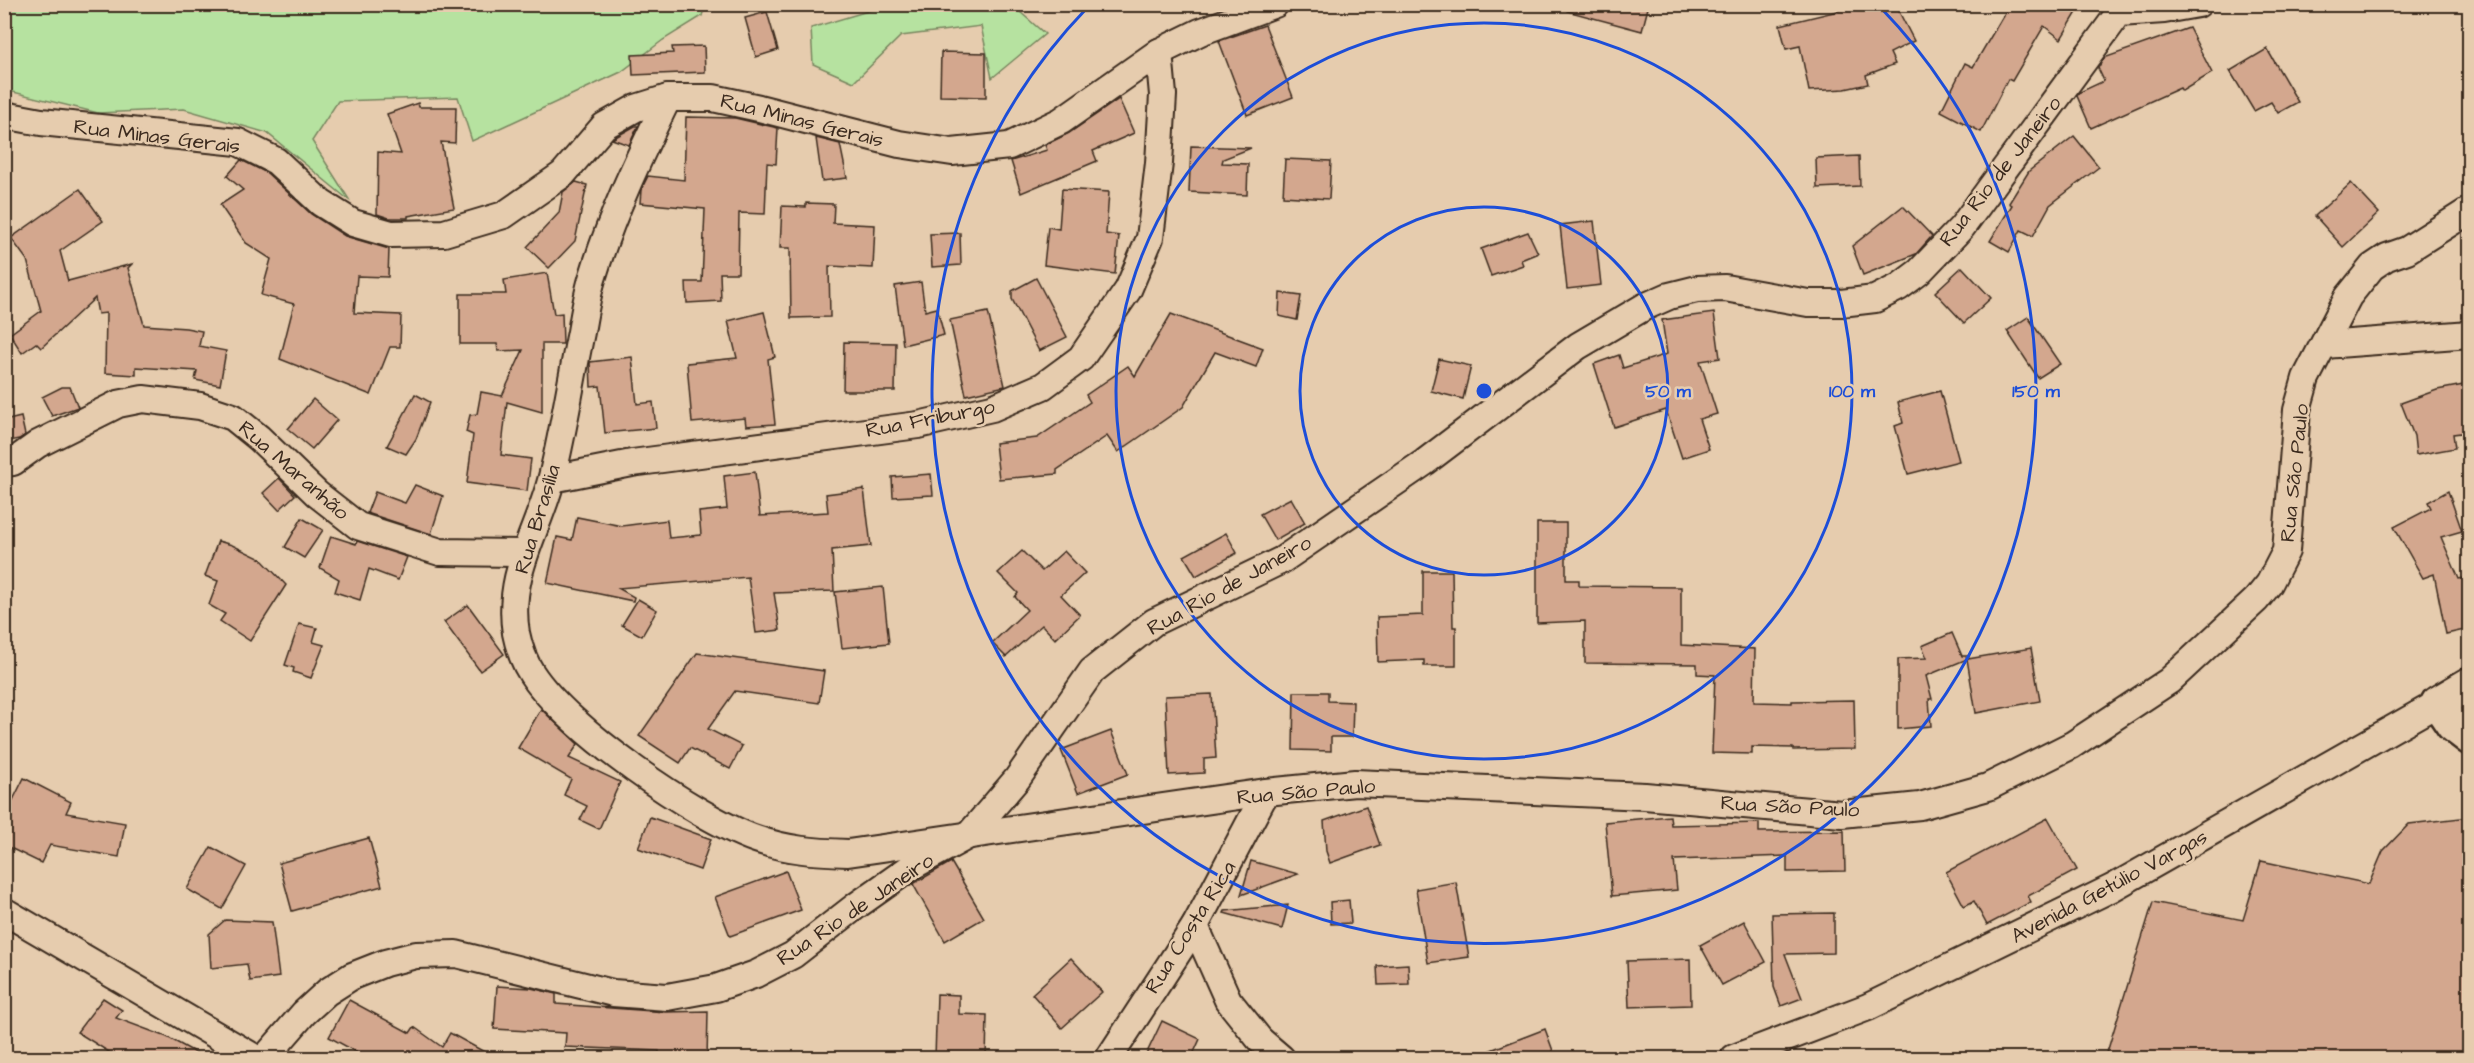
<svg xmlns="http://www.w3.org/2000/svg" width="2474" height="1063" font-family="'Architects Daughter',sans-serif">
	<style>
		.green { fill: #b6e2a0; stroke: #78865f; stroke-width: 1.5 }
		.building { fill: #d3a78e; stroke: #3b2a1e; stroke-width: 1.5 }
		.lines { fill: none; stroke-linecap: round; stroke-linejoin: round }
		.street-casing { stroke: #3b2a1e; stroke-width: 30 }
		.secondary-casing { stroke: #3b2a1e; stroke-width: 38 }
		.street { stroke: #e6ccae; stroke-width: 26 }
		.secondary { stroke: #e6ccae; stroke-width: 33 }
		.ring { fill: none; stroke: #1d4ed8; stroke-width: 3 }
		.labels { text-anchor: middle; stroke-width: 5; stroke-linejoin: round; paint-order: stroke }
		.street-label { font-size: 21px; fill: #3b2a1e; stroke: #e6ccae }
		.centre { fill: #1d4ed8; stroke: #e6ccae; stroke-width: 3 }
		.ring-label { font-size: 18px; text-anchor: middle; font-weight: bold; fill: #1d4ed8; stroke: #e6ccae; stroke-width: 5; stroke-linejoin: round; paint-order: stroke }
	</style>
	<rect width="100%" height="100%" fill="#e6ccae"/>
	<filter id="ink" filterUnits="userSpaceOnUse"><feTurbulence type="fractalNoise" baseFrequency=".0167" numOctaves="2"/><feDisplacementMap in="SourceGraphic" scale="12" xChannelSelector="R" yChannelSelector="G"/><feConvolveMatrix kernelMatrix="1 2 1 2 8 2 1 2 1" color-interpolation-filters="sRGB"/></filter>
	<g filter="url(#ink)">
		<g class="green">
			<polygon points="1011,4 1045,34 992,78 981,26 901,36 854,82 813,64 811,28 888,5"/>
			<polygon points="5,5 705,5 702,16 663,40 621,72 472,141 458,97 338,101 312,141 350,201 267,133 184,109 98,113 5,90"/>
		</g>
		<g class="building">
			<polygon points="1567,4 1649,4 1642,31 1567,11"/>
			<polygon points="1857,4 1895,4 1914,41 1890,53 1895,64 1866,75 1868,84 1845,89 1809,91 1800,46 1786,49 1780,25 1838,11 1837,7"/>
			<polygon points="2010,4 2082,4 2061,39 2044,26 2012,81 2008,79 1981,132 1941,111 1965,63 1973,67"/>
			<polygon points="767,12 778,50 756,57 745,18"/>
			<polygon points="1265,25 1293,97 1247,115 1219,41"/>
			<polygon points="2189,28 2212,73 2182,91 2180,88 2091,128 2077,96 2080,92 2104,81 2098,68 2104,58"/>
			<polygon points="704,46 705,72 633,75 632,55 673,53 672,47"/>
			<polygon points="2267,49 2298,102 2278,113 2271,102 2254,111 2230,71"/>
			<polygon points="941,52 986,53 986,97 940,96"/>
			<polygon points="1119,99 1134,133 1093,151 1097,161 1021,193 1011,161 1047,150 1045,145 1069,133"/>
			<polygon points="418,103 419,107 456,107 455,143 441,142 454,208 408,216 408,218 389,218 377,214 378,152 401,154 387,114"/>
			<polygon points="686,117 735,118 778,128 776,164 767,163 765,214 739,213 738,273 720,273 721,301 687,303 686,282 702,282 705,209 640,203 641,190 648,176 684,180"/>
			<polygon points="635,126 638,126 629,145 612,139"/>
			<polygon points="2074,136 2099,167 2050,205 2033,236 2021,230 2009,252 1990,241 2012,205 2009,203 2029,171"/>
			<polygon points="816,138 840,144 847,178 822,181"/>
			<polygon points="1191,146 1251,148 1223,159 1222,163 1248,164 1247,195 1189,192"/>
			<polygon points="1859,156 1860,186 1817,188 1816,158"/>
			<polygon points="1285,159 1331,161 1329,199 1283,196"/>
			<polygon points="241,160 267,173 311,214 345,236 389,249 388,277 357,276 354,313 401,315 400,347 390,347 371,395 280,359 294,304 261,295 271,259 246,243 220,205 243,190 227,176"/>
			<polygon points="576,182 587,185 575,241 549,268 527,247 559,213 563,192"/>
			<polygon points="2351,183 2379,213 2343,247 2315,216"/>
			<polygon points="80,189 103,221 60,251 68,281 132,264 128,268 144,325 186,328 202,331 199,346 226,351 220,385 195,380 197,371 136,367 136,375 105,373 106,313 98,314 95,298 41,348 36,343 22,353 10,334 41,311 27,260 11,238"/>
			<polygon points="1062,189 1109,192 1106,234 1119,236 1115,274 1044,265 1048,227 1059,229"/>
			<polygon points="806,203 834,204 833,223 875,225 873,268 829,266 830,317 791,318 790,248 780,248 782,206 806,207"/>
			<polygon points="1903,206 1932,236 1916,254 1863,275 1852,246"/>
			<polygon points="1594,221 1601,285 1567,289 1560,225"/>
			<polygon points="1528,232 1538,253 1521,260 1523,265 1491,276 1481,249"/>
			<polygon points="960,233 961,265 932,267 930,234"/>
			<polygon points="1962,267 1991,298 1964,323 1935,292"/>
			<polygon points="547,273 554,314 562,313 563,344 542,344 542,412 507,402 501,455 531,459 527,491 467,483 473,435 466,432 470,415 477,414 481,392 502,396 523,350 498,351 497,344 460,344 460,294 506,294 504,280"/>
			<polygon points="1036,278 1067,337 1039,351 1012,299 1012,291"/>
			<polygon points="921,282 925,311 937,308 944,335 903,345 895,286"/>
			<polygon points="1280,293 1301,296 1297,320 1279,316"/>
			<polygon points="764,312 775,357 768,359 775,424 746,426 745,418 692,423 687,363 737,358 728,321"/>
			<polygon points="988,312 1005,386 966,395 950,320"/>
			<polygon points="1714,313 1720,358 1700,361 1717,414 1699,419 1709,449 1682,458 1666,410 1614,427 1594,364 1619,355 1623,368 1667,354 1662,320"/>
			<polygon points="1171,314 1263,348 1256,367 1215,352 1183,407 1118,452 1107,436 1057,470 1057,474 999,479 995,443 1037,438 1090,402 1086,395 1128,366 1135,376"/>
			<polygon points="2028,317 2060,364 2038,378 2007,331"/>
			<polygon points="844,342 896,343 895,391 843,391"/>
			<polygon points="632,357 637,404 653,402 656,428 605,433 600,386 591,387 590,362"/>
			<polygon points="1439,359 1471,366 1463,399 1431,391"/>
			<polygon points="2469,384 2469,432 2453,434 2455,448 2416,455 2414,436 2401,403 2437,390"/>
			<polygon points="62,387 70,387 78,407 52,416 42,397"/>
			<polygon points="1940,391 1959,461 1908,474 1895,426 1903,423 1898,402"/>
			<polygon points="415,394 430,402 416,439 406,454 387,446"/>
			<polygon points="313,399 337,420 312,449 288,429"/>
			<polygon points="21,417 25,435 19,439 4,442 4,421"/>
			<polygon points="755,472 760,516 828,512 826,494 864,489 871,546 832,550 834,591 774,593 780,630 756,633 748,577 618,588 634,597 633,601 547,583 557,537 572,540 577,517 622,526 667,520 669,538 701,535 699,512 727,509 724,476"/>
			<polygon points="931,474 933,495 893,497 892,477"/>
			<polygon points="279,478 295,495 279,510 263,493"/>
			<polygon points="415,485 443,496 431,534 367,513 375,492 405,503"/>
			<polygon points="2448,491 2462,531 2441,537 2459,579 2469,577 2469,629 2446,634 2434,574 2423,578 2394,527 2431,508 2428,502"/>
			<polygon points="1291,498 1305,523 1275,540 1260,514"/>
			<polygon points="302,518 323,530 304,558 285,547"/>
			<polygon points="1537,523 1566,523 1566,580 1579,580 1579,586 1681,587 1681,645 1755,649 1754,702 1792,703 1792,701 1854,700 1855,749 1793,750 1793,748 1752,747 1752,754 1712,753 1715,675 1697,674 1697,664 1585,663 1585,621 1537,623"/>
			<polygon points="1226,533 1237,553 1196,576 1184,556"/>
			<polygon points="331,536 356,544 357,541 407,557 398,580 369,569 360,600 335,592 339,579 320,568"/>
			<polygon points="218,541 232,545 261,559 286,585 250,641 220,621 225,614 209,605 218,581 205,576"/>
			<polygon points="1022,551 1042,571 1064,551 1085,573 1061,595 1080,615 1055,639 1042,625 1006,657 992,643 1027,610 1015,597 1018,593 998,573"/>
			<polygon points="1423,571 1452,571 1453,627 1456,627 1456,666 1424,666 1424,660 1378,662 1377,617 1423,615"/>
			<polygon points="883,587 889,643 842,648 835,592"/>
			<polygon points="638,599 657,610 642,636 622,625"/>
			<polygon points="468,605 504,654 480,671 444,622"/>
			<polygon points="299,624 317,628 313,642 324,645 311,678 293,672 294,668 285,665"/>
			<polygon points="1952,633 1962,656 1969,656 1968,659 2031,648 2040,701 1976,713 1967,659 1926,676 1932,699 1929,699 1931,726 1898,729 1898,659 1927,658 1922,646"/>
			<polygon points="697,653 824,671 819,703 735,691 708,729 742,746 730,769 690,748 680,763 639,736"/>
			<polygon points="1294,692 1328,692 1328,701 1353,702 1352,737 1331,737 1331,751 1293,750"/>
			<polygon points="1212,694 1216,758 1204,759 1204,773 1169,775 1165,696"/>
			<polygon points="541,709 578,744 569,758 620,782 599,829 580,820 587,806 564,795 571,779 518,748"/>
			<polygon points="1111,731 1128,774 1078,793 1061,750"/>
			<polygon points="24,778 71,802 66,813 125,823 119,857 50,845 41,863 4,845 4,818"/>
			<polygon points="1366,806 1380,845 1330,863 1326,851 1324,821"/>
			<polygon points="1670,816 1671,825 1759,823 1759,832 1844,831 1845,871 1787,872 1787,856 1674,860 1677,890 1612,896 1605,822"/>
			<polygon points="650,817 711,839 700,870 638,848"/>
			<polygon points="2469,817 2469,1059 2105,1059 2153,902 2243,920 2261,861 2369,884 2383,851 2409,824"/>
			<polygon points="2048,818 2077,870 2028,896 2031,902 1987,925 1974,901 1964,906 1946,872"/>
			<polygon points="369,838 382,886 292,911 279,863"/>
			<polygon points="211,847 246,866 222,909 187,889"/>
			<polygon points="1251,861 1298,874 1241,895"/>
			<polygon points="951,862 984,918 945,941 913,884"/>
			<polygon points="786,871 801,910 730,936 715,897"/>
			<polygon points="1456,882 1469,957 1428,963 1416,889"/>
			<polygon points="1349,900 1351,923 1331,924 1330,902"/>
			<polygon points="1288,905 1282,929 1224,913 1225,911"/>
			<polygon points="1834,913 1834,953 1785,954 1802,998 1781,1006 1774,987 1772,914"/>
			<polygon points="225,920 272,922 279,977 250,981 247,964 211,968 209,934"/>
			<polygon points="1744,921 1766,962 1722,985 1700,945"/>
			<polygon points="1071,958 1102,992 1062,1028 1032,994"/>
			<polygon points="1690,959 1691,1005 1629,1007 1627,961"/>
			<polygon points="1408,964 1409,984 1378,985 1377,966"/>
			<polygon points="497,986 531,988 556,994 556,1004 666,1012 708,1011 707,1059 659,1059 659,1051 565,1047 566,1033 494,1029"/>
			<polygon points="937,994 959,995 959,1014 987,1015 986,1059 935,1058"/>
			<polygon points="103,998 122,1010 116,1018 167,1037 207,1059 120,1059 77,1032"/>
			<polygon points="349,1000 410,1033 414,1027 442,1047 450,1033 497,1059 369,1059 329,1037"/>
			<polygon points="1162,1021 1200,1039 1191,1059 1144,1059"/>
			<polygon points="1545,1029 1556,1059 1474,1059 1473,1057"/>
		</g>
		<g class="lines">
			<g class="street-casing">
				<g id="street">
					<path d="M 668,98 C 639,157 611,216 592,279 C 587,296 584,315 581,332 C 571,380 564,429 552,477 C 539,530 506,574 516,633 C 519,648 524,662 532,674 C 568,729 694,817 756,839 C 787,850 815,852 848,853 L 1266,792 L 1355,783 L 1645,796 L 1842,814 L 1920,806 L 1988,787 L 2072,745 L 2169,681 L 2256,600 L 2269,584 L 2286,551 L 2297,410 L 2306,378 L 2348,297 L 2372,267 L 2387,257 L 2407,250 L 2470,210"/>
					<polyline points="4,115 41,122 238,142 276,161 321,203 353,223 391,234 444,233 504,215 563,174 604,126 636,108 668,98 713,98 759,108 899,144 952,152 1009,146 1061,121 1159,52 1200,32 1275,4"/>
					<polyline points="2324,345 2470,334"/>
					<polyline points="4,463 13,462 38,444 118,404 143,399 200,406 233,417 259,438 317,494 358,526 440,552 524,553"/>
					<polyline points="552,479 632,463 918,425 992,408 1043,386 1081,358 1128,290 1150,238 1159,163 1163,95 1159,52"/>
					<polyline points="4,911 255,1058"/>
					<polyline points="1195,926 1228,1000 1260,1040 1281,1058"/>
					<polyline points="265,1058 304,1013 327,992 352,976 385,963 416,955 456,954 613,993 667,997 716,988 756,974 793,955 856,906 914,865 969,835 1017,779 1092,671 1154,622 1282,560 1425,462 1578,346 1644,307 1669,296 1697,289 1725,288 1808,303 1841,303 1875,299 1899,287 1919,272 1962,227 2119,13 2164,10 2198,4"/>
					<polyline points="1109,1058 1195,926 1266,792"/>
					<polyline points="1734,1058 1868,1007 2112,888 2438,703"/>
				</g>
			</g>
			<g class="secondary-casing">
				<polyline id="secondary" points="2470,684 2438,703 2453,725 2470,738"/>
			</g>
			<use href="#street" class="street"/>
			<use href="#secondary" class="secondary"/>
		</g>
	</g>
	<g class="ring">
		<circle cx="1484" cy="391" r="184"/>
		<circle cx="1484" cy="391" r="368"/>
		<path d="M1881 8A552 552 0 1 1 1087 8"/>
	</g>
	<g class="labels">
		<g class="street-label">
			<text transform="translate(802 120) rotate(14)" y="7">Rua Minas Gerais</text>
			<text transform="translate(157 136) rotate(7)" y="7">Rua Minas Gerais</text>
			<text transform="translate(2000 171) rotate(-52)" y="7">Rua Rio de Janeiro</text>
			<text transform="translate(930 418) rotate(-11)" y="7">Rua Friburgo</text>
			<text transform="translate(294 470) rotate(41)" y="7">Rua Maranhão</text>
			<text transform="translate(2294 473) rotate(-84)" y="7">Rua São Paulo</text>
			<text transform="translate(537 519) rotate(-73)" y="7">Rua Brasília</text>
			<text transform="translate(1229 585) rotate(-29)" y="7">Rua Rio de Janeiro</text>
			<text transform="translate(1306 791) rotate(-5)" y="7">Rua São Paulo</text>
			<text transform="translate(1790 806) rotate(3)" y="7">Rua São Paulo</text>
			<text transform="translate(2109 886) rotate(-28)" y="7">Avenida Getúlio Vargas</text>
			<text transform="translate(855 909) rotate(-34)" y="7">Rua Rio de Janeiro</text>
			<text transform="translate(1190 927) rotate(-58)" y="7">Rua Costa Rica</text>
		</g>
	</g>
	<circle cx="1484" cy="391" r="9" class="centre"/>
	<g class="ring-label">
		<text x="1668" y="397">50 m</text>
		<text x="1852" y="397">100 m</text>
		<text x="2036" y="397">150 m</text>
	</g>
	<rect width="2474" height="1063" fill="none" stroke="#e6ccae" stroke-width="24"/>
	<rect x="12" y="12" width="2450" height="1039" fill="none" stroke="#3b2a1e" stroke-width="2" filter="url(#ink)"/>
</svg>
